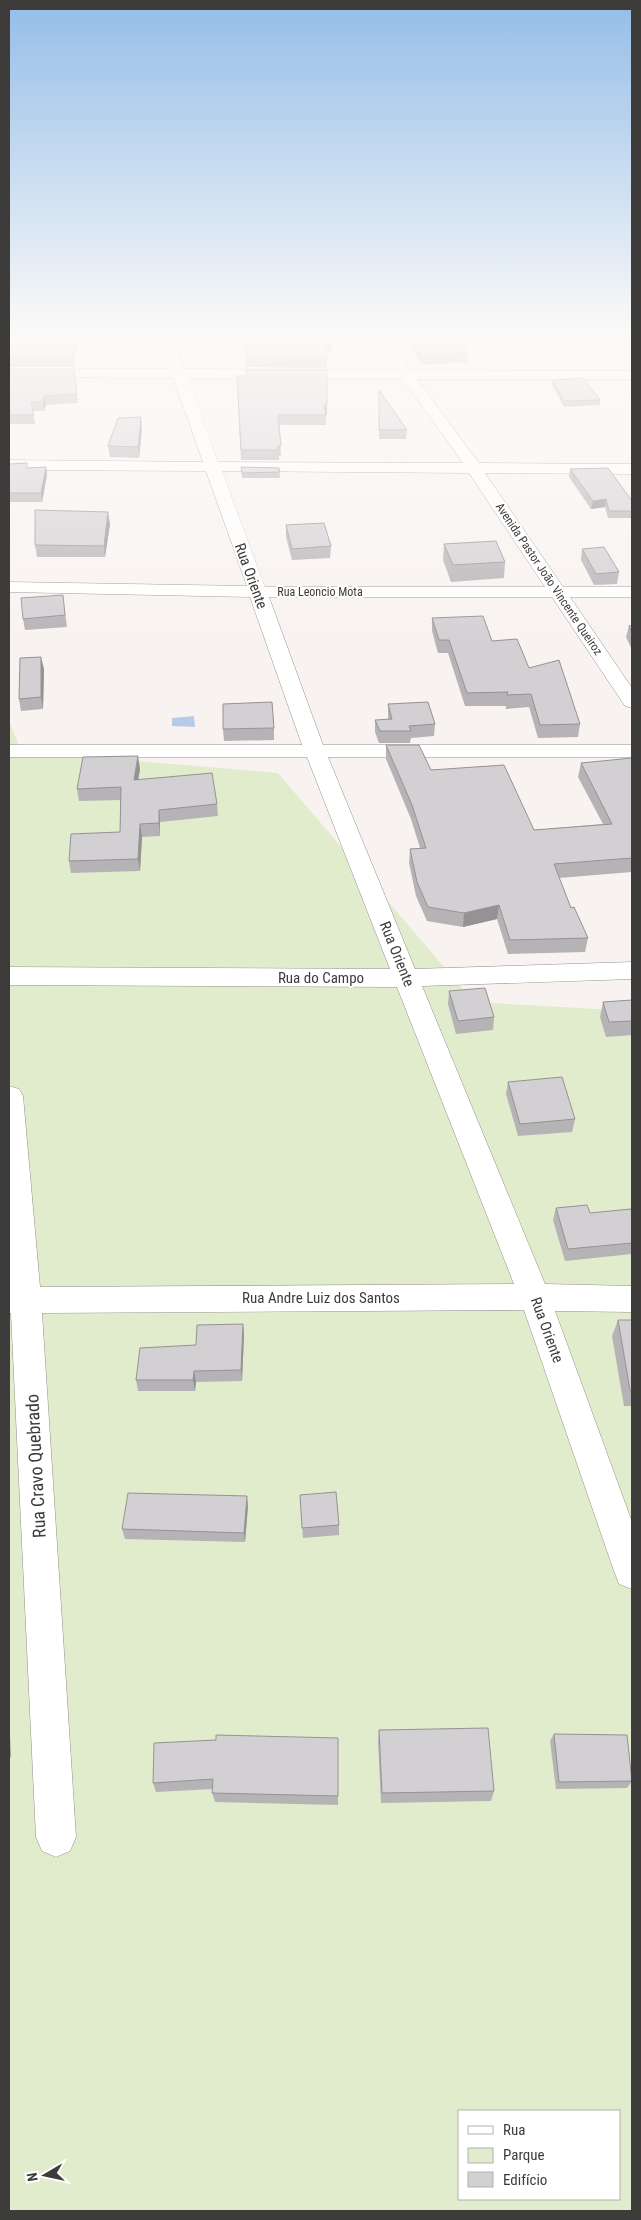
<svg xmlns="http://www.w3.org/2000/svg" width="641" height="2220" font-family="'Roboto Condensed',sans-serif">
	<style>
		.green { fill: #e1eccc; fill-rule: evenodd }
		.water { fill: #b7cae7 }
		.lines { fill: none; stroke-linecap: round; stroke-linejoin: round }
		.minor-casing { stroke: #948f8d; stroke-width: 1 }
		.minor { fill: #fff; fill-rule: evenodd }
		.wall { fill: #b5b3b6 }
		.shaded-wall { fill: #949294 }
		.building { fill: #d3d0d4; stroke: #949294 }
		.labels { text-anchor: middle; stroke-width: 4; stroke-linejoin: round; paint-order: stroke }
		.far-street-label { font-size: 12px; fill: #3e3c3b; stroke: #fff }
		.street-label { font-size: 15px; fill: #3e3c3b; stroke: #fff }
		.near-street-label { font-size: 18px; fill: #3e3c3b; stroke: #fff }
	</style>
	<rect width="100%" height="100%" fill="#f8f3f0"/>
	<path class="green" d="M 9,721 L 21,751 L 278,773 L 474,1002 L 632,1011 L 632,2211 L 9,2211 ZM 460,2111 L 620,2111 L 620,2199 L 460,2199 Z"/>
	<polygon class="water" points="194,716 195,727 172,726 172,718"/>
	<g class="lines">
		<g class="minor-casing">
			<path id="minor" d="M 158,335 L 172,335 L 184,369 L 396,370 L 371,335 L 385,335 L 410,370 L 632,371 L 632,379 L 417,379 L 479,463 L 632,464 L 632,474 L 485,473 L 563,587 L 632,587 L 632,597 L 570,597 L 632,688 L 632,708 L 625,706 L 552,597 L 269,597 L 323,745 L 632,745 L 632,757 L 328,757 L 415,969 L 632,962 L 632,979 L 422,986 L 545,1284 L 632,1286 L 632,1312 L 555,1311 L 632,1522 L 632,1589 L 619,1584 L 614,1571 L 524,1310 L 42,1313 L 76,1837 L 70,1851 L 56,1857 L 42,1851 L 36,1837 L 11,1313 L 9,1313 L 9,1086 L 19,1089 L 23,1096 L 40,1287 L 514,1284 L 397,987 L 9,985 L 9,967 L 390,969 L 307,757 L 9,757 L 9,745 L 302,745 L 250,597 L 9,592 L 9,582 L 247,586 L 206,471 L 9,470 L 9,460 L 203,462 L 173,378 L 9,377 L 9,369 L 170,369 ZM 188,378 L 402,378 L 463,463 L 218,462 ZM 222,471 L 469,473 L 545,587 L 265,587 Z"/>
		</g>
		<use href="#minor" class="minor"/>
	</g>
	<g class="wall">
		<polygon points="9,335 80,335 74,360 74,367 9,367"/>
		<polygon points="242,335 346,335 346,339 331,339 332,341 332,350 327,354 327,368 246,367 245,341 242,341"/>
		<polygon points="404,335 466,335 466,340 459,341 468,353 468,362 421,365"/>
		<polygon points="9,370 74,370 78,403 46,405 44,411 33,411 35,424 9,424"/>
		<polygon points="237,376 327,415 326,415 326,425 279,425 281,456 279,456 279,460 241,460"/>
		<polygon points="553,380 600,400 600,405 564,407 552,385"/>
		<polygon points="379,390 407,430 406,439 379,439"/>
		<polygon points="142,428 139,458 110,457 108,446"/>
		<polygon points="9,464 27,468 46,467 47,475 42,502 9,502"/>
		<polygon points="241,467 279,468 280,478 242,478"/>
		<polygon points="570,469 632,501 632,518 608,518 605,507 591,509 569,477"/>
		<polygon points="110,524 105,557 37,557 35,545"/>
		<polygon points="286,525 331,546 330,558 292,560 286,537"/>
		<polygon points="444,544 505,562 504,578 451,582 443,560"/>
		<polygon points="582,549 619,572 617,584 594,585 581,560"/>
		<polygon points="63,595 67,627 25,630 23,619"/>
		<polygon points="432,618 492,641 529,668 580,724 578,737 538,738 529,707 506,709 506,706 465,706 448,653 438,653 432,631"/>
		<polygon points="632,625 632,650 626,637 629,626"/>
		<polygon points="44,669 43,709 21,711 19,699"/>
		<polygon points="388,704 435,724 434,736 411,738 410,743 379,743 375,732 375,720 388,720"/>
		<polygon points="274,728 274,740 224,741 223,729"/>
		<polygon points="386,745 534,830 603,824 578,777 581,763 632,759 632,872 559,878 571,908 588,938 585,952 508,954 497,919 463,927 427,921 416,896 409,863 410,849 420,848 411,819 386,759"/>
		<polygon points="140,769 138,780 217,804 218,816 160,822 160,836 142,837 140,871 71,873 69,861 120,832 120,800 79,801 77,789"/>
		<polygon points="449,991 494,1017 493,1030 456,1034 448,1004"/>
		<polygon points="632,1000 632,1035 606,1037 600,1017 603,1002"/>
		<polygon points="508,1082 575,1119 572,1132 518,1136 506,1094"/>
		<polygon points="556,1208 590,1213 632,1212 632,1254 565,1261 553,1220"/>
		<polygon points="618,1320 632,1320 632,1406 624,1406 612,1336"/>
		<polygon points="243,1324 244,1335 242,1381 196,1382 195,1391 138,1391 136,1380 196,1345"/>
		<polygon points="300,1495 339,1525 339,1535 303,1538"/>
		<polygon points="248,1506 245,1542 125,1539 122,1529"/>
		<polygon points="379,1730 494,1791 491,1801 381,1803 378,1741"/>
		<polygon points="554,1734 632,1781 627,1788 556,1789 550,1741"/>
		<polygon points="216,1740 338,1796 338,1805 215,1802 212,1793 213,1789 156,1792 153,1783"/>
	</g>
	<g class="shaded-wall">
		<polygon points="76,335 80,335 74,360 74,367 73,352"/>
		<polygon points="332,341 332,350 327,354 327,344"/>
		<polygon points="44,396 46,405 44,411 43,402"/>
		<rect x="324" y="405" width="3" height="10"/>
		<polygon points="141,417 142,428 139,458 138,447"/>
		<polygon points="46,467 47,475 42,502 41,493"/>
		<polygon points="606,499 605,507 591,509 593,501"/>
		<polygon points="108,512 110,524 105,557 104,546"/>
		<polygon points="41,657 44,669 43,709 41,697"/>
		<polygon points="138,756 140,769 136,793 134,780"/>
		<polygon points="159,810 160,822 160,836 159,823"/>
		<polygon points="140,824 142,837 140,871 138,859"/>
		<polygon points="499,905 497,919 463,927 464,913"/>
		<polygon points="243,1324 244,1335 242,1381 241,1370"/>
		<polygon points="194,1371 196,1382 195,1391 193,1380"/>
		<polygon points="247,1496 248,1506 245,1542 244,1533"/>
		<polygon points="9,1712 11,1758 9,1755"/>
	</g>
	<g class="building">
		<polygon points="9,335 76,335 73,352 73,358 9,358"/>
		<polygon points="244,335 329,335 332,341 327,344 327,358 246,358"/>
		<polygon points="410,335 455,335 468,353 422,356"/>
		<polygon points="9,370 74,370 77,394 44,396 43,402 31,402 34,415 9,415"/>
		<polygon points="246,370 327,370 327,405 324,405 326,415 278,415 281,446 278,446 278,450 241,450 237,376 246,376"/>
		<polygon points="583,378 600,400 564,401 553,380"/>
		<polygon points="379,390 407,430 379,430"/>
		<polygon points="141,417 138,447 108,446 118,418"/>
		<polygon points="27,463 27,468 46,467 41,493 9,493 9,464"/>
		<polygon points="241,467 279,468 280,472 242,473"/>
		<polygon points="608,468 632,501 632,511 609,511 606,499 593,501 570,469"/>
		<polygon points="35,510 108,512 104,546 35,545"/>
		<polygon points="324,523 331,546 292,549 286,525"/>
		<polygon points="496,541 505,562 453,565 444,544"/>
		<polygon points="604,547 619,572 596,574 582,549"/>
		<polygon points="63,595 65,615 23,619 21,598"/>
		<polygon points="483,616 492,641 517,639 529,668 559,660 580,724 540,725 531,694 507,695 508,692 467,693 449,640 439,640 432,618"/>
		<polygon points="632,625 632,633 629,626"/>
		<polygon points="41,657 41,697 19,699 20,658"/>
		<polygon points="272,702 274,728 223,729 223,704"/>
		<polygon points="428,702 435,724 409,726 411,731 380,731 375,720 392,719 388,704"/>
		<polygon points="386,745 419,745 431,770 504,765 534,830 612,824 581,763 632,758 632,858 554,864 571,908 574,907 588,938 510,940 499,905 464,913 428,907 417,882 410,849 426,848 412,805"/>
		<polygon points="138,756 134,780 212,773 217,804 159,810 159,823 140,824 138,859 69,861 71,834 120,832 121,787 77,789 83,757"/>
		<polygon points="485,988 494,1017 458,1021 449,991"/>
		<polygon points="632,1000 632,1021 609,1022 603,1002"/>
		<polygon points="562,1077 575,1119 520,1124 508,1082"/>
		<polygon points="587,1205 590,1213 631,1209 632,1212 632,1243 568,1249 556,1208"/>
		<polygon points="618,1320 632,1320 632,1390 630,1390"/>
		<polygon points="243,1324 241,1370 194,1371 193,1380 136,1380 140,1348 196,1345 197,1325"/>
		<polygon points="336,1492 339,1525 302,1528 300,1495"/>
		<polygon points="128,1493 247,1496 244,1533 122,1529"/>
		<polygon points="488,1728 494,1791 382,1793 379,1730"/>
		<polygon points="554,1734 627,1735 632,1781 559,1782"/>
		<polygon points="216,1735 338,1738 338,1796 212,1793 213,1779 153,1783 154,1743 216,1740"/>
	</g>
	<linearGradient id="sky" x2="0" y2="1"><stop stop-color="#94bde8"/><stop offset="0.52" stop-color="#fcfaf8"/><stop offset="1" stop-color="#fcfaf8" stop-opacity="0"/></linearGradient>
	<rect width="641" height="646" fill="url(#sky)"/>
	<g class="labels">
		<g class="far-street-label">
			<text transform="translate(549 579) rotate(56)" y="4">Avenida Pastor João Vincente Queiroz</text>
			<text x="320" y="596">Rua Leoncio Mota</text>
		</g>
		<g class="street-label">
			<text transform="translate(251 576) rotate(70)" y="5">Rua Oriente</text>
			<text transform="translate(397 954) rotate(68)" y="5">Rua Oriente</text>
			<text x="321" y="983">Rua do Campo</text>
			<text x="321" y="1303">Rua Andre Luiz dos Santos</text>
			<text transform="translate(547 1330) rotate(70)" y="5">Rua Oriente</text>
		</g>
		<g class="near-street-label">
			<text transform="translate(36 1466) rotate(-93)" y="6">Rua Cravo Quebrado</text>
		</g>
	</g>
	<rect width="641" height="2220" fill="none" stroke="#3e3c3b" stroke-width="20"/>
	<rect x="458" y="2110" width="162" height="90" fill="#ffffff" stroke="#b2b1b1"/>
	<rect x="468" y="2126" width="25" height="8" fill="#ffffff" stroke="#b2b1b1"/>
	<text x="503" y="2135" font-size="15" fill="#3e3c3b">Rua</text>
	<rect x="468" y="2148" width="25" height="15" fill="#e1eccc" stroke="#b2b1b1"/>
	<text x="503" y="2160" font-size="15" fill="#3e3c3b">Parque</text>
	<rect x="468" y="2172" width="25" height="15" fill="#d3d0d4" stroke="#b2b1b1"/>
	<text x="503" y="2185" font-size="15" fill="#3e3c3b">Edifício</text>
	<g transform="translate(45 2175) rotate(261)" stroke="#ffffff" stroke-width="4" paint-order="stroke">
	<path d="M0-4L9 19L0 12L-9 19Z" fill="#3e3c3b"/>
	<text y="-8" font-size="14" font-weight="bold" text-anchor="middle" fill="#3e3c3b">N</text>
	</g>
</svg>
